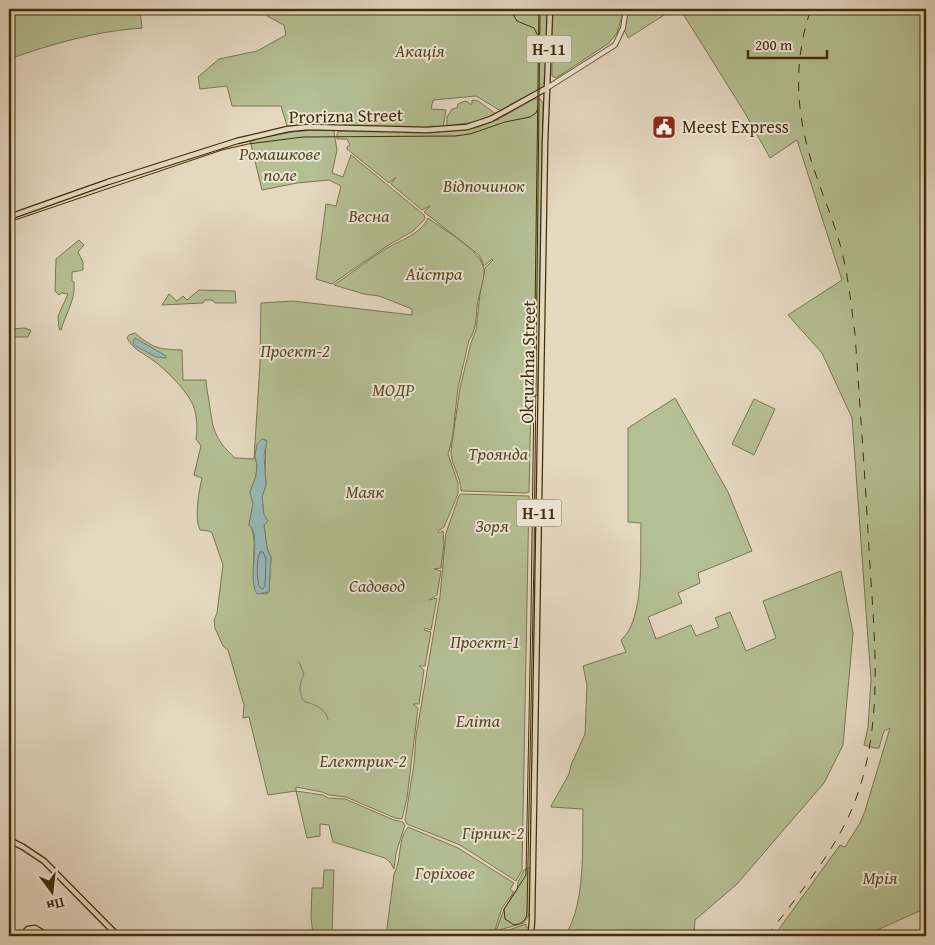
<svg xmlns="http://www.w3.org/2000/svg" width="935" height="945" font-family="'Gentium Book Plus',serif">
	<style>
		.green { fill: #b4bf93; stroke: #7c764e; fill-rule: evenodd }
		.water { fill: #97b8b9; stroke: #758072 }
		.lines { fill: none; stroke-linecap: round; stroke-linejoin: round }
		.shore { stroke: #6d7260; stroke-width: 1 }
		.stream { stroke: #758072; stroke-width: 1 }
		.minor-casing { stroke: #6b5836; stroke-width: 6 }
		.major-casing { stroke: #432d08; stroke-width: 7 }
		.minor { stroke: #ede6d6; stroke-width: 4 }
		.major { stroke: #e4d8c0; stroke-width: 4.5 }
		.tram { stroke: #432d08; stroke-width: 1 }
		.rail { stroke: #432d08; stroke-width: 1; stroke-dasharray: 9 9; stroke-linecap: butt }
		.labels { text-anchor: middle; stroke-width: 4; stroke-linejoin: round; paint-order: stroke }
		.shield { fill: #ede6d6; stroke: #766446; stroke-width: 1 }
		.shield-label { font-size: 16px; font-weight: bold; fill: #432d08 }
		.park-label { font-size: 18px; font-style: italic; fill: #5a4a24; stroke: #ede6d6 }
		.street-label { font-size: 18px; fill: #432d08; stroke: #ede6d6 }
		.poi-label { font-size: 18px; fill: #432d08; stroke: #ede6d6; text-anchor: start }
	</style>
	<rect width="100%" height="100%" fill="#e4d8c0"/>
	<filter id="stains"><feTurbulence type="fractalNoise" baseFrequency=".004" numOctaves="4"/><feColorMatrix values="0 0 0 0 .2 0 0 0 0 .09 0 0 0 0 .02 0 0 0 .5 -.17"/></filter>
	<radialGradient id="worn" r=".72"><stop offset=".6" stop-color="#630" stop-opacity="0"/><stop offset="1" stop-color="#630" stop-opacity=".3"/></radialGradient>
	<g class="green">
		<path d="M 9,9 L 140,9 L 142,28 C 96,31 52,44 9,59 Z"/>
		<path d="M 266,9 L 548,9 L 546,79 C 539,95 516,103 501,111 L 476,96 L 433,100 L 431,109 L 446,110 L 443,128 C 436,128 432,123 424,129 L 364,127 L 288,129 L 281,106 L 232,106 L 227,86 L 200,89 L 198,77 L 219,59 L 257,51 L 286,35 L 284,25 L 267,16 Z"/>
		<polygon points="552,9 624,9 617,33 609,43 556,78 552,76"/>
		<polygon points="629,9 674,9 628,38 624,29"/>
		<polygon points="680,9 926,9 926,908 864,936 774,936 840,845 845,847 860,823 865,811 890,728 884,731 879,748 875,748 864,745 868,727 871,680 852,418 822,353 788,315 842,280 797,140 770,158 745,113"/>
		<path d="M 534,99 L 540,99 L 543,103 L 538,395 L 531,397 L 529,492 L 526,493 L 461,491 C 461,476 450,464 451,450 L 460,388 L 471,343 L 476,330 L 480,294 L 485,268 L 493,260 L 492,259 L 484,266 L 479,255 L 424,212 L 430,206 L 422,210 L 391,184 L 396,177 L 389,183 L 347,149 L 347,147 L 350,145 L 347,139 L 337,139 L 337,134 L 339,131 L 448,131 L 476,128 L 499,119 Z"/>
		<polygon points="472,100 478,101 496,114 475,122 447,126 447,117 452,109 457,108 458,104 465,101 468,102 469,104 472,104"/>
		<polygon points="314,130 333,130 334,132 337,150 332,173 343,177 351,155 424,215 425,219 413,231 387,246 332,284 316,279 326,204 336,206 341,186 329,180 297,183 262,190 250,140 292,132"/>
		<path d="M 428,218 C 442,229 481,250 484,269 C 485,278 478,297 477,307 C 476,317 476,332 469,340 L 458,388 L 452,440 L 448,454 L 458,483 L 458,494 L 444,527 L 438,531 L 439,533 L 443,531 L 444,543 L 441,568 L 434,569 L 441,571 L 437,595 L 429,600 L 437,598 L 431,630 L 425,628 L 424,630 L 431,632 L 425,666 L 419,666 L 424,670 L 419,704 L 413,704 L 418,708 L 407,798 L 402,819 L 395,818 L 346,797 L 329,795 L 322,792 L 296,787 L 296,791 L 323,795 L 328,798 L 345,799 L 394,820 L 403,822 L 405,825 L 396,853 L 394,869 L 390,862 L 385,858 L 333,842 L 329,825 L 320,824 L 320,836 L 307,838 L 296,791 L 268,795 L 249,717 L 243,718 L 244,705 L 228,650 L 223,646 L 215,628 L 214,620 L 217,613 L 223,565 L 212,533 L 209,531 L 200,530 C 194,519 199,490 202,478 L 194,475 L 201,446 L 196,439 C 198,428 197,411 191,401 C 184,388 165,369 154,361 C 144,353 133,350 127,338 L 129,335 L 135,333 C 154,349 158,349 182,350 L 183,380 L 206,380 C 206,387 208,394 209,401 C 213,428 213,438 235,458 L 254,459 L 260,364 L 261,303 L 293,301 L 412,315 L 412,309 L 379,296 L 364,294 L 334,285 C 352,273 369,259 387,248 C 400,241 422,233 428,218 ZM 263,439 L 266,440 L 265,469 L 266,485 L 262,497 L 264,515 L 268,521 L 264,525 L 267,548 L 271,557 L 269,592 L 266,594 L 257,593 C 248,576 260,534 249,525 L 253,504 L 250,492 L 256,476 L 257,465 L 255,456 Z"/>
		<path d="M 79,240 L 84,245 L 78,252 L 83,262 L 83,270 L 72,272 L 72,281 L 74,282 C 76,299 66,313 61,330 L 59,329 L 58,316 L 68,294 L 62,293 L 59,295 L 55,291 L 56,259 Z"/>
		<polygon points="199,290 235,291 236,303 215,303 212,300 205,300 203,303 162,305 169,294 177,301 183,296 187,300"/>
		<polygon points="24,328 31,330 28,337 9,337 9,329"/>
		<path d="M 675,398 L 728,492 L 752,551 L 698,573 L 700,583 L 678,593 L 682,603 L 648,617 L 656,639 L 691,625 L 696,636 L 719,627 L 715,618 L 730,612 L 746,651 L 776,638 L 763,601 L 841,571 L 853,633 L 843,745 L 824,783 L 737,884 L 695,920 L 694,936 L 565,936 C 586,902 582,849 583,809 L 551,807 L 551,806 L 569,774 L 571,765 L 585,734 L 587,685 L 583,666 L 626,652 L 621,640 C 645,620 640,554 641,523 L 628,522 L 628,428 Z"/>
		<polygon points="754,399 775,409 754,455 732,444"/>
		<polygon points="461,494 529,496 522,870 516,881 460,845 407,824 405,820 414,764 416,736 440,596 446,533 459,496"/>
		<path d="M 408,827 L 458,848 L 514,883 L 510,889 L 514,892 L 502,908 L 495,930 L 490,930 L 494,932 L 493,936 L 386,936 L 394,874 C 402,860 397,841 408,827 Z"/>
		<path d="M 531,867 C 531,884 535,910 524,923 L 496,931 L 504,909 L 517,890 L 518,882 L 524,870 Z"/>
		<polygon points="324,870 334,870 332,936 313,936 311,916 312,888 323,888"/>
		<polygon points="526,924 526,927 529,928 526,936 494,936 496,933 503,932"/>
	</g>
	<g class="water">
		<polygon points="135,338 166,356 166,358 156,357 134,345 133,341"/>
		<path d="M 262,439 L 267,441 L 264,455 L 266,485 L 262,497 L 264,515 L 268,521 L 264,525 L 267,548 L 271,557 L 269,592 L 257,594 C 246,576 263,536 249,525 L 253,504 L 250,492 L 256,476 L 257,465 L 255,456 L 257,444 Z"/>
	</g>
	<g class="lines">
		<path class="shore" d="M 260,552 L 263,552 L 266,559 L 265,586 L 263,589 L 259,587 C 257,577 256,561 260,552 Z"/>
		<path class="stream" d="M 299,662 L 304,674 C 299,683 298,695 305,702 C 314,704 327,709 328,720"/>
		<g class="minor-casing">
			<polyline id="minor" points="547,88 615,45 623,28 626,9"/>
		</g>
		<g class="major-casing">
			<g id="major">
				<polyline points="9,217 108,182 237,141 288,129 308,127 427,130 467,127 491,119 547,88"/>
				<polyline points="9,840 23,847 44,861 118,936"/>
				<polyline points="21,936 28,929 35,928 48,936"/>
				<polyline points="529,936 531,932 532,921 545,143 550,9"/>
			</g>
		</g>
		<use href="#minor" class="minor"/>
		<use href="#major" class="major"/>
		<g class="tram">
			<polyline points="514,9 514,16 517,21 534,28 538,36"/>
			<path d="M 539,9 L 531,616 L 526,875 L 504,909 L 505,919 L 514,925 C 522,924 527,920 527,912 L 534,558 L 540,9"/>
			<polyline points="9,222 222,150 248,144 303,137 455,136 470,134 505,122 530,117 536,113 538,108"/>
		</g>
		<path class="rail" d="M 767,936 C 796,898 827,861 848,818 C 887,733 874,639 869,549 C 865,477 860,406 855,334 C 851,304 848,273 840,244 C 833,220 823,196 815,172 C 796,118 792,63 811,9"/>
	</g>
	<defs>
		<g id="civic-square" transform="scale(1.25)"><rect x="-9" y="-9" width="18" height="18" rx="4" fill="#8f2418" stroke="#ede6d6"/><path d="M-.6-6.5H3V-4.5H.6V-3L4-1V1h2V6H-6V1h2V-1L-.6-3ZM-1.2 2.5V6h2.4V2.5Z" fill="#fff"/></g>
	</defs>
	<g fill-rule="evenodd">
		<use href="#civic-square" x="664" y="127"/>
	</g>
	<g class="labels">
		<g class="shield">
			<rect x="526.5" y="35.5" width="45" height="27" rx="4"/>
			<rect x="516.5" y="499.5" width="45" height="27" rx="4"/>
		</g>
		<g class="shield-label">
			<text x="549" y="55">Н-11</text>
			<text x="539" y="519">Н-11</text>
		</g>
		<g class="park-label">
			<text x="420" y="57">Акація</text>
			<text x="280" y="160">Ромашкове<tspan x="280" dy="21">поле</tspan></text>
			<text x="484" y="192">Відпочинок</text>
			<text x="369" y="222">Весна</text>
			<text x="434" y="280">Айстра</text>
			<text x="295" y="357">Проект-2</text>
			<text x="393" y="396">МОДР</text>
			<text x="498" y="460">Троянда</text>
			<text x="365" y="498">Маяк</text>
			<text x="492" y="532">Зоря</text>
			<text x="377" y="592">Садовод</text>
			<text x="485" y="648">Проект-1</text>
			<text x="478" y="727">Еліта</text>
			<text x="363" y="767">Електрик-2</text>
			<text x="493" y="839">Гірник-2</text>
			<text x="445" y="879">Горіхове</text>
			<text x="880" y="884">Мрія</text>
		</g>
		<g class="street-label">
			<text transform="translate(346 116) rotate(-1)" y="6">Prorizna Street</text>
			<text transform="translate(528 362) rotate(-89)" y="6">Okruzhna Street</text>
		</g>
		<g class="poi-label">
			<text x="682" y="133">Meest Express</text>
		</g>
	</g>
	<rect width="935" height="945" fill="none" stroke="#e4d8c0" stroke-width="30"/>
	<rect x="10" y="10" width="915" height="925" fill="none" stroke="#432d08" stroke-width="2.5"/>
	<rect x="15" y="15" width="905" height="915" fill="none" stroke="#432d08"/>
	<g transform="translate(52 892) rotate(165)" stroke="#ede6d6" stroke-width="4" paint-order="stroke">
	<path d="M0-4L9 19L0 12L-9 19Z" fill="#432d08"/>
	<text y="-8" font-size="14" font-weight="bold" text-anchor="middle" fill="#432d08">Пн</text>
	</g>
	<path d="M748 50v8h79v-8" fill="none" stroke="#432d08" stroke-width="2.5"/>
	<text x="755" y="50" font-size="15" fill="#432d08" stroke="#ede6d6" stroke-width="4" paint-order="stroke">200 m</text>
	<rect width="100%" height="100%" filter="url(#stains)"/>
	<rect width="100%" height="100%" fill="url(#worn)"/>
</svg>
